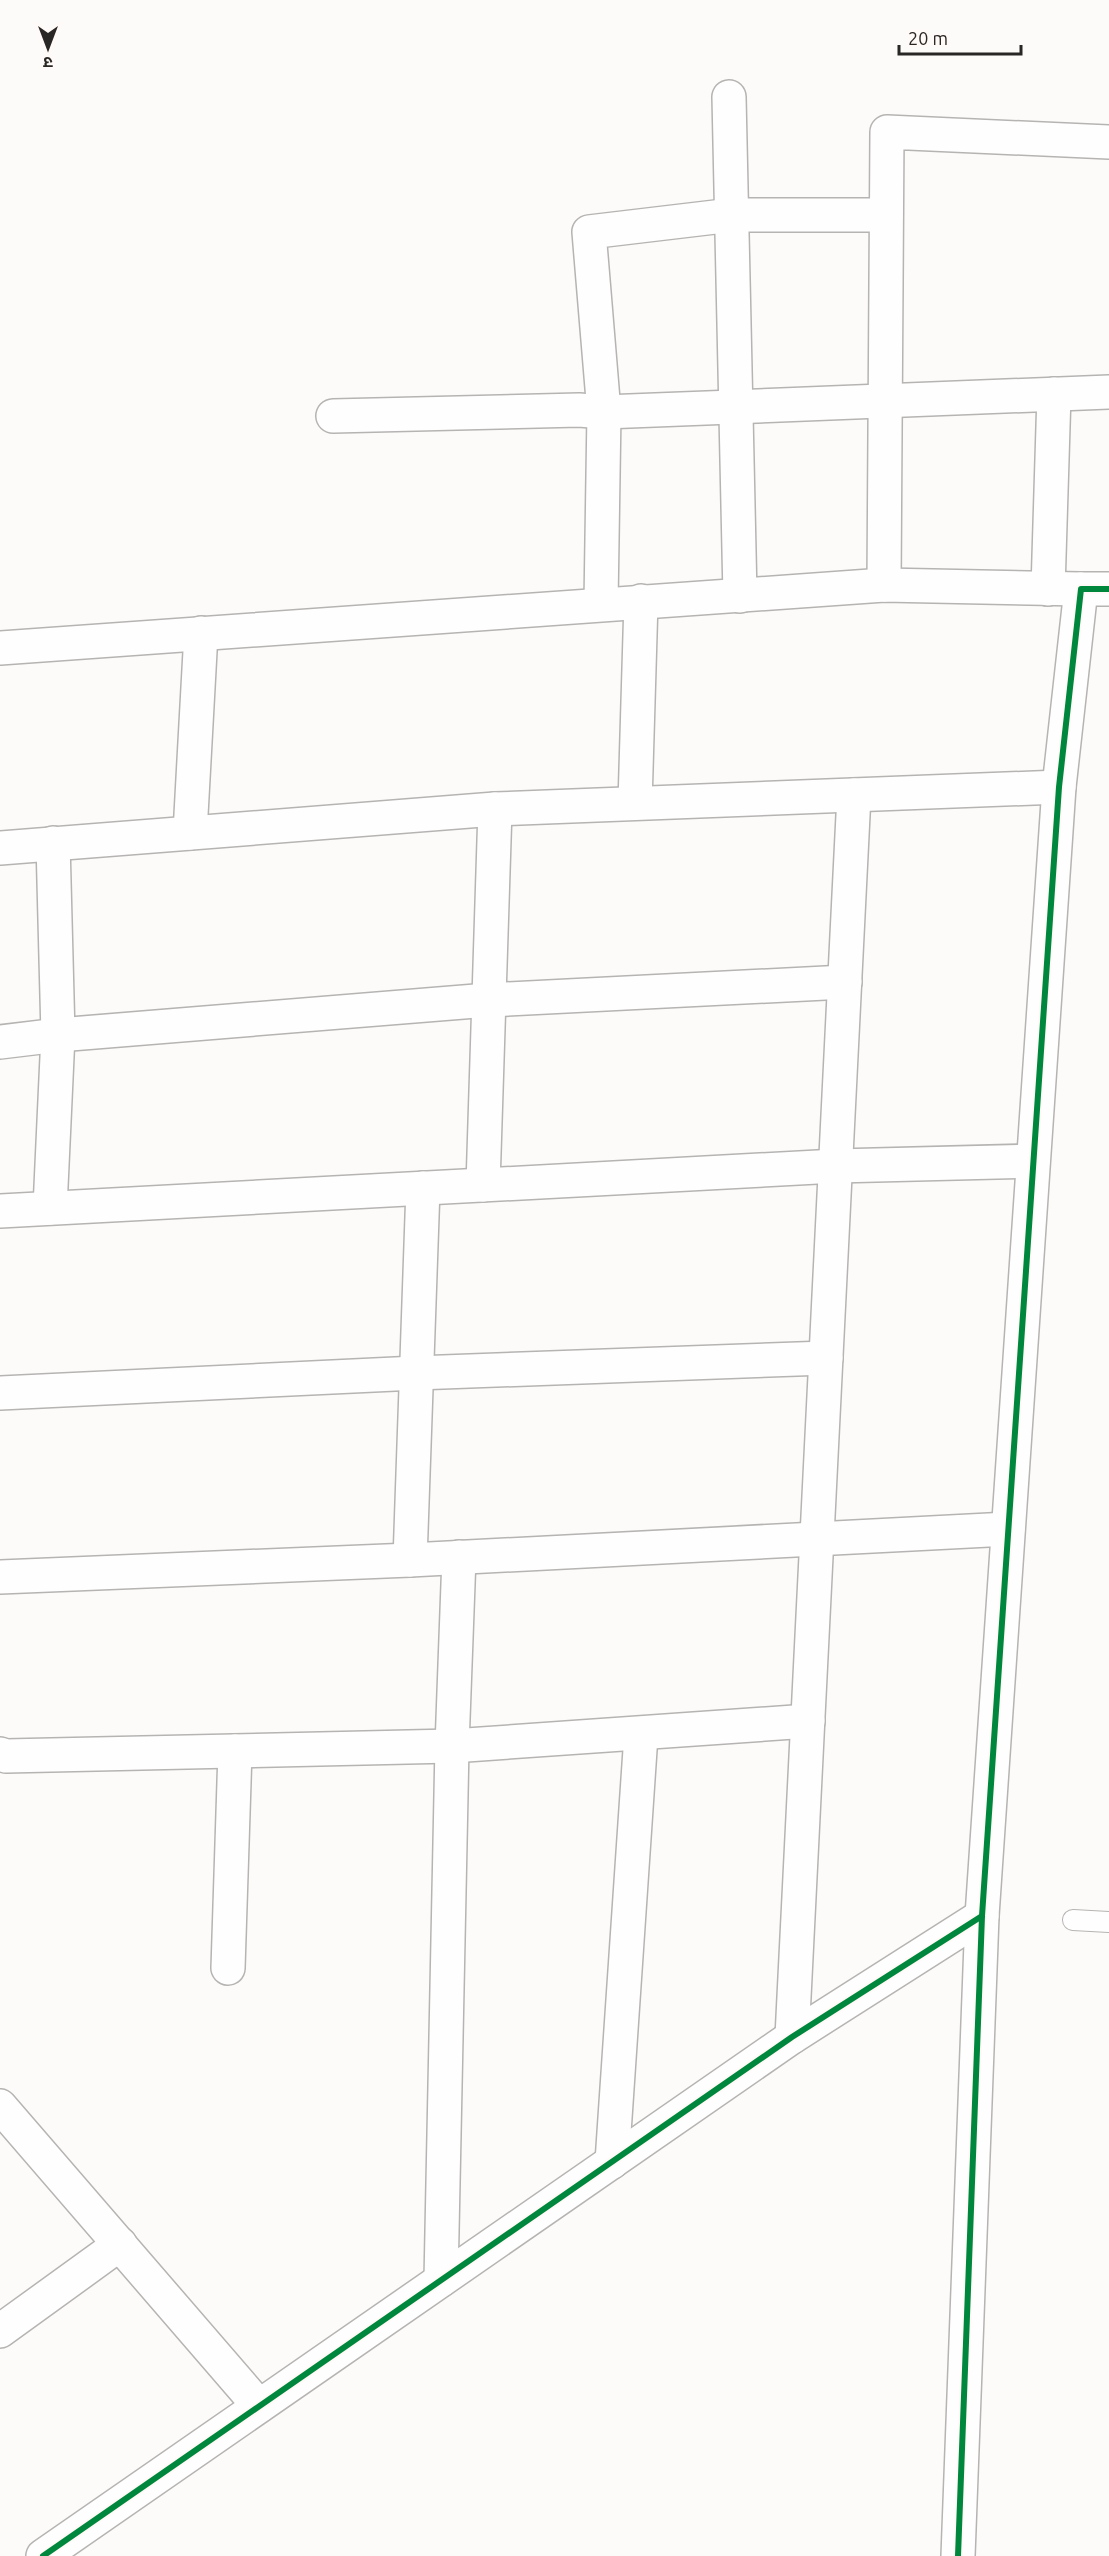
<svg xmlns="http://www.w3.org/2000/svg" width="1109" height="2556" font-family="Ubuntu,'Noto Sans Devanagari',sans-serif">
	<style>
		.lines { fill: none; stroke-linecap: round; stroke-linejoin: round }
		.lane-casing { stroke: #b6b4b2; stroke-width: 22 }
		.street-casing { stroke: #b6b4b2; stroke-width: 36 }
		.lane { stroke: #fffefe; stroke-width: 20 }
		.street { stroke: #fffefe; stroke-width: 33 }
		.cycleway-casing { stroke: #fffaf7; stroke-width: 10 }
		.cycleway { stroke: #00873e; stroke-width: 6 }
	</style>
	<rect width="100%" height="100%" fill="#fdfbf9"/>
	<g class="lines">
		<g class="lane-casing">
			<polyline id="lane" points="1073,1920 1109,1922"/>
		</g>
		<g class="street-casing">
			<g id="street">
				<polyline points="729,97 740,596"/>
				<polyline points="333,416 579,410 604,412 1109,392"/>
				<polyline points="884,585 887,132 1109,142"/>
				<polyline points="1048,589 1054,394"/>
				<polyline points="601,603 604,412 589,232 732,215 886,215"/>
				<polyline points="0,648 884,585 1081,589"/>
				<polyline points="635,803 641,601"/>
				<polyline points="190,833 201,633"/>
				<polyline points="0,848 495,809 1059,787"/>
				<polyline points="0,1042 58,1035 488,1000 845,982"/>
				<polyline points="483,1185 495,809"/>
				<polyline points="423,1188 410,1560 1008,1529"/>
				<polyline points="50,1208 58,1035 53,843"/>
				<polyline points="0,1211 836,1166 1033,1161"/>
				<polyline points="0,1393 416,1373 826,1358"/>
				<polyline points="0,1577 410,1560"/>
				<polyline points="0,1754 6,1756 452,1746 808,1721"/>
				<polyline points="228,1968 235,1751"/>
				<polyline points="792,2037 854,795"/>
				<polyline points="0,2106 259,2406"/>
				<polyline points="612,2162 641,1735"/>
				<polyline points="441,2280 452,1746 459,1557"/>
				<polyline points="0,2331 120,2244"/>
				<polyline points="43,2556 792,2037 982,1916"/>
				<polyline points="958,2556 982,1916 1059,787 1081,589 1109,589"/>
			</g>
		</g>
		<use href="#lane" class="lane"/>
		<use href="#street" class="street"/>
		<g class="cycleway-casing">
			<g id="cycleway">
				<polyline points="43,2556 792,2037 982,1916"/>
				<polyline points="958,2556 982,1916 1059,787 1081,589 1109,589"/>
			</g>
		</g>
		<use href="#cycleway" class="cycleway"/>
	</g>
	<g transform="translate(48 48) rotate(180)" stroke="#fffaf7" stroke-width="4.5" paint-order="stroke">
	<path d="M0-4.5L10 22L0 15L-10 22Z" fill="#292726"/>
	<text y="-9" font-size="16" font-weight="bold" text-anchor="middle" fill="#292726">उ</text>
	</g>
	<path d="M899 45v9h122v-9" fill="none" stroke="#292726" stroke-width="3"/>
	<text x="908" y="45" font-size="18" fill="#292726" stroke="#fffaf7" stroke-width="4.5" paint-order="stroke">20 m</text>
</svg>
